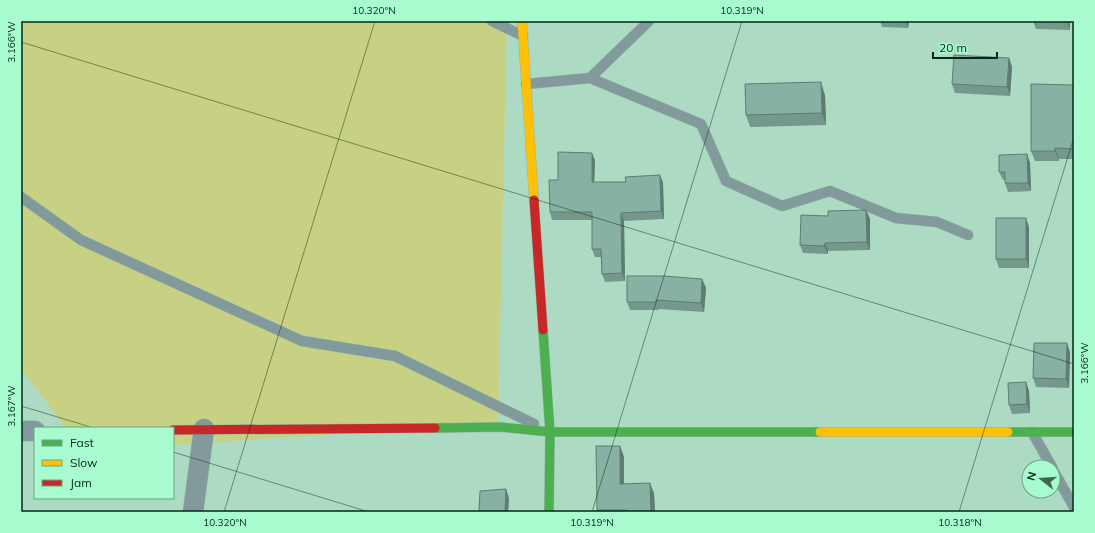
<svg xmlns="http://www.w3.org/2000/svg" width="1095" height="533" font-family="Mulish,sans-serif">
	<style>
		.green { fill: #c8d183 }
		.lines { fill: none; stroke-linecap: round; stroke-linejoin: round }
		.lane-casing { stroke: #92b7a4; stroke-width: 11 }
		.street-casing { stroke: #92b7a4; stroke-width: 21 }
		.fast-casing { stroke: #92b7a4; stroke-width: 10 }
		.slow-casing { stroke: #92b7a4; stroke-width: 10 }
		.jam-casing { stroke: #92b7a4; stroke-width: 10 }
		.lane { stroke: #829a9c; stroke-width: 10 }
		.street { stroke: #829a9c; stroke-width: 20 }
		.fast { stroke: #4caf50; stroke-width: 9 }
		.slow { stroke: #ffc107; stroke-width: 9 }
		.jam { stroke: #c62828; stroke-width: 9 }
		.wall { fill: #74988b }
		.shaded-wall { fill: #5e7c71 }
		.building { fill: #87b1a2; stroke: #5e7c71 }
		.ticks { fill: none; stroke: #052919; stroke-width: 1; stroke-opacity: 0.45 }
		.neatline { fill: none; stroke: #052919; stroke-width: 1.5 }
		.ticks-label { font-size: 10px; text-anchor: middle; fill: #052919 }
	</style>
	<rect width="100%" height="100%" fill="#addac2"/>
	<polygon class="green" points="21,21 507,21 498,423 173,445 173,428 66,428 21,369"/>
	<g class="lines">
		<g class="lane-casing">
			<g id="lane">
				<polyline points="492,21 523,36"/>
				<polyline points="590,78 701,124 726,181 782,206 830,191 896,218 937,222 968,235"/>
				<polyline points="526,84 590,78 649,21"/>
				<polyline points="21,197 81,240 302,341 395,356 534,424"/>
				<polyline points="1032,432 1052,467"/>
				<polyline points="1053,470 1074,507"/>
			</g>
		</g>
		<g class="street-casing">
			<g id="street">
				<polyline points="21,431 35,431"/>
				<polyline points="193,512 204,429"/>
			</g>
		</g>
		<g class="fast-casing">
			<g id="fast">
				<polyline points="543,330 550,432 549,512"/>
				<polyline points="435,428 501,427 550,432 820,432"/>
				<polyline points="1008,432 1074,432"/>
			</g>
		</g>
		<g class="slow-casing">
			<g id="slow">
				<polyline points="522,21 534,200"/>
				<polyline points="820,432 1008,432"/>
			</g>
		</g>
		<g class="jam-casing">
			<g id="jam">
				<polyline points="534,200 543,330"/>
				<polyline points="173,430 435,428"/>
			</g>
		</g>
		<use href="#lane" class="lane"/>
		<use href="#street" class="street"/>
		<use href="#fast" class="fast"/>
		<use href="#slow" class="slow"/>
		<use href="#jam" class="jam"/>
	</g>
	<g class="wall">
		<polygon points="880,21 909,21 908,28 882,27"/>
		<polygon points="1033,21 1070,21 1070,30 1036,29"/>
		<polygon points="1009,58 1012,67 1010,96 955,93 952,84"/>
		<polygon points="1074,85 1074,159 1059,159 1059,161 1035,161 1031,151"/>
		<polygon points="825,95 826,125 750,127 746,115"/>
		<polygon points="1027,154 1030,163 1031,191 1008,192 1005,183 1005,180 1003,180 999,172"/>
		<polygon points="595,160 594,182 626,182 660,175 663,183 664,219 624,221 625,281 605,282 602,274 601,257 595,257 592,249 592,220 552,220 550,212 558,180"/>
		<polygon points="866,210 870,219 870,250 828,251 828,254 803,253 800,245 828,216"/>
		<polygon points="1029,227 1029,268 999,268 996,259"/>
		<polygon points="702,279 706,288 704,312 659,309 659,310 630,310 627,302"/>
		<polygon points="1070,352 1069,388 1036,387 1033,378"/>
		<polygon points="1026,382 1029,391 1030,413 1012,414 1009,405"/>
		<polygon points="620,446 624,457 624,484 654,493 655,512 597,512 597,510"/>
		<polygon points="509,498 508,512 480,512 479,511"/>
	</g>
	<g class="shaded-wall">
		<polygon points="906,21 909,21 908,28"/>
		<polygon points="1067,21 1070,21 1070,30"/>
		<polygon points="1009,58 1012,67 1010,96 1007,87"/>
		<polygon points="821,82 825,95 826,125 822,113"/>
		<polygon points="1055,148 1059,159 1059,161 1055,151"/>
		<polygon points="592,153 595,160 594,189 592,182"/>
		<polygon points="1027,154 1030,163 1031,191 1028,183"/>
		<polygon points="660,175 663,183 664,219 661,211"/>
		<polygon points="866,210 870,219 870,250 867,242"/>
		<polygon points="621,213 624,221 625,281 622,273"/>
		<polygon points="1026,218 1029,227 1029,268 1026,259"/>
		<polygon points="825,243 828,251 828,254 824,246"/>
		<polygon points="702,279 706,288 704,312 701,303"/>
		<polygon points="1067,343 1070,352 1069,388 1066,379"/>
		<polygon points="1026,382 1029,391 1030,413 1027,404"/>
		<polygon points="620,446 624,457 624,495 620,484"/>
		<polygon points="650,483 654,493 655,512 651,512"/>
		<polygon points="506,489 509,498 508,512 505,512 505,511"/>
	</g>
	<g class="building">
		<polygon points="954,55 1009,58 1007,87 952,84"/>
		<polygon points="821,82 822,113 746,115 745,84"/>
		<polygon points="1031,84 1074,85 1074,149 1055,148 1055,151 1031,151"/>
		<polygon points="558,152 592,153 592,182 626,182 625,177 660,175 661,211 621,213 622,273 602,274 601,249 592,249 592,212 550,212 549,180 558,180"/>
		<polygon points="1027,154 1028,183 1005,183 1005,172 999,172 999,155"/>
		<polygon points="866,210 867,242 825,243 824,246 800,245 801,215 828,216 828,211"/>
		<rect x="996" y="218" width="30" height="41"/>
		<polygon points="627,276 664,276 702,279 701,303 656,300 656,302 627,302"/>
		<polygon points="1034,343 1067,343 1066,379 1033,378"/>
		<polygon points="1026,382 1027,404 1009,405 1008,383"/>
		<polygon points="596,446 620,446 620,484 650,483 651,512 627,512 627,510 597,510"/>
		<polygon points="506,489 505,511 479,511 480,491"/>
	</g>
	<path class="ticks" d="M 21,42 L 1074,364M 21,406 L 94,428M 173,452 L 369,512M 224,512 L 375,21M 592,512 L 742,21M 959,512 L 1074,137"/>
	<rect width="1095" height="533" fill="none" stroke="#a7fbce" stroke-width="44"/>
	<rect x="34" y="427" width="140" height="72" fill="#a7fbce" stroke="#66a786"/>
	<rect x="42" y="440" width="20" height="6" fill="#4caf50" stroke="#66a786"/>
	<text x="70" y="447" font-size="12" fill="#052919">Fast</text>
	<rect x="42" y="460" width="20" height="6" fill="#ffc107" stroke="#66a786"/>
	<text x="70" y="467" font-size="12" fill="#052919">Slow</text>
	<rect x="42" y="480" width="20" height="6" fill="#c62828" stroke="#66a786"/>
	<text x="70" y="487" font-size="12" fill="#052919">Jam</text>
	<g transform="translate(1041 479) rotate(287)"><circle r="19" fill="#a7fbce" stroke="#66a786"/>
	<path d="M0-3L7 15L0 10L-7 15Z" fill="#406754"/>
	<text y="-6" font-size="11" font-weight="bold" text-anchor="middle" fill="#052919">N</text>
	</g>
	<path d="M933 52v6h64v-6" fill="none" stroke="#052919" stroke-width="2"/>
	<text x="939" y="52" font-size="12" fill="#052919" stroke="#a7fbce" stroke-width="3" paint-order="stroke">20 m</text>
	<rect x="22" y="22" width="1051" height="489" class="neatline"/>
	<g class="ticks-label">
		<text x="374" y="14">10.320°N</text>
		<text x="742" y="14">10.319°N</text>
		<text transform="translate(11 42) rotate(-90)" y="4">3.166°W</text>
		<text transform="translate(1084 363) rotate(-90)" y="4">3.166°W</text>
		<text transform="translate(11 406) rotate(-90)" y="4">3.167°W</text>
		<text x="225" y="526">10.320°N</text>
		<text x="592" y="526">10.319°N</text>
		<text x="960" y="526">10.318°N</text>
	</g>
</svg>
